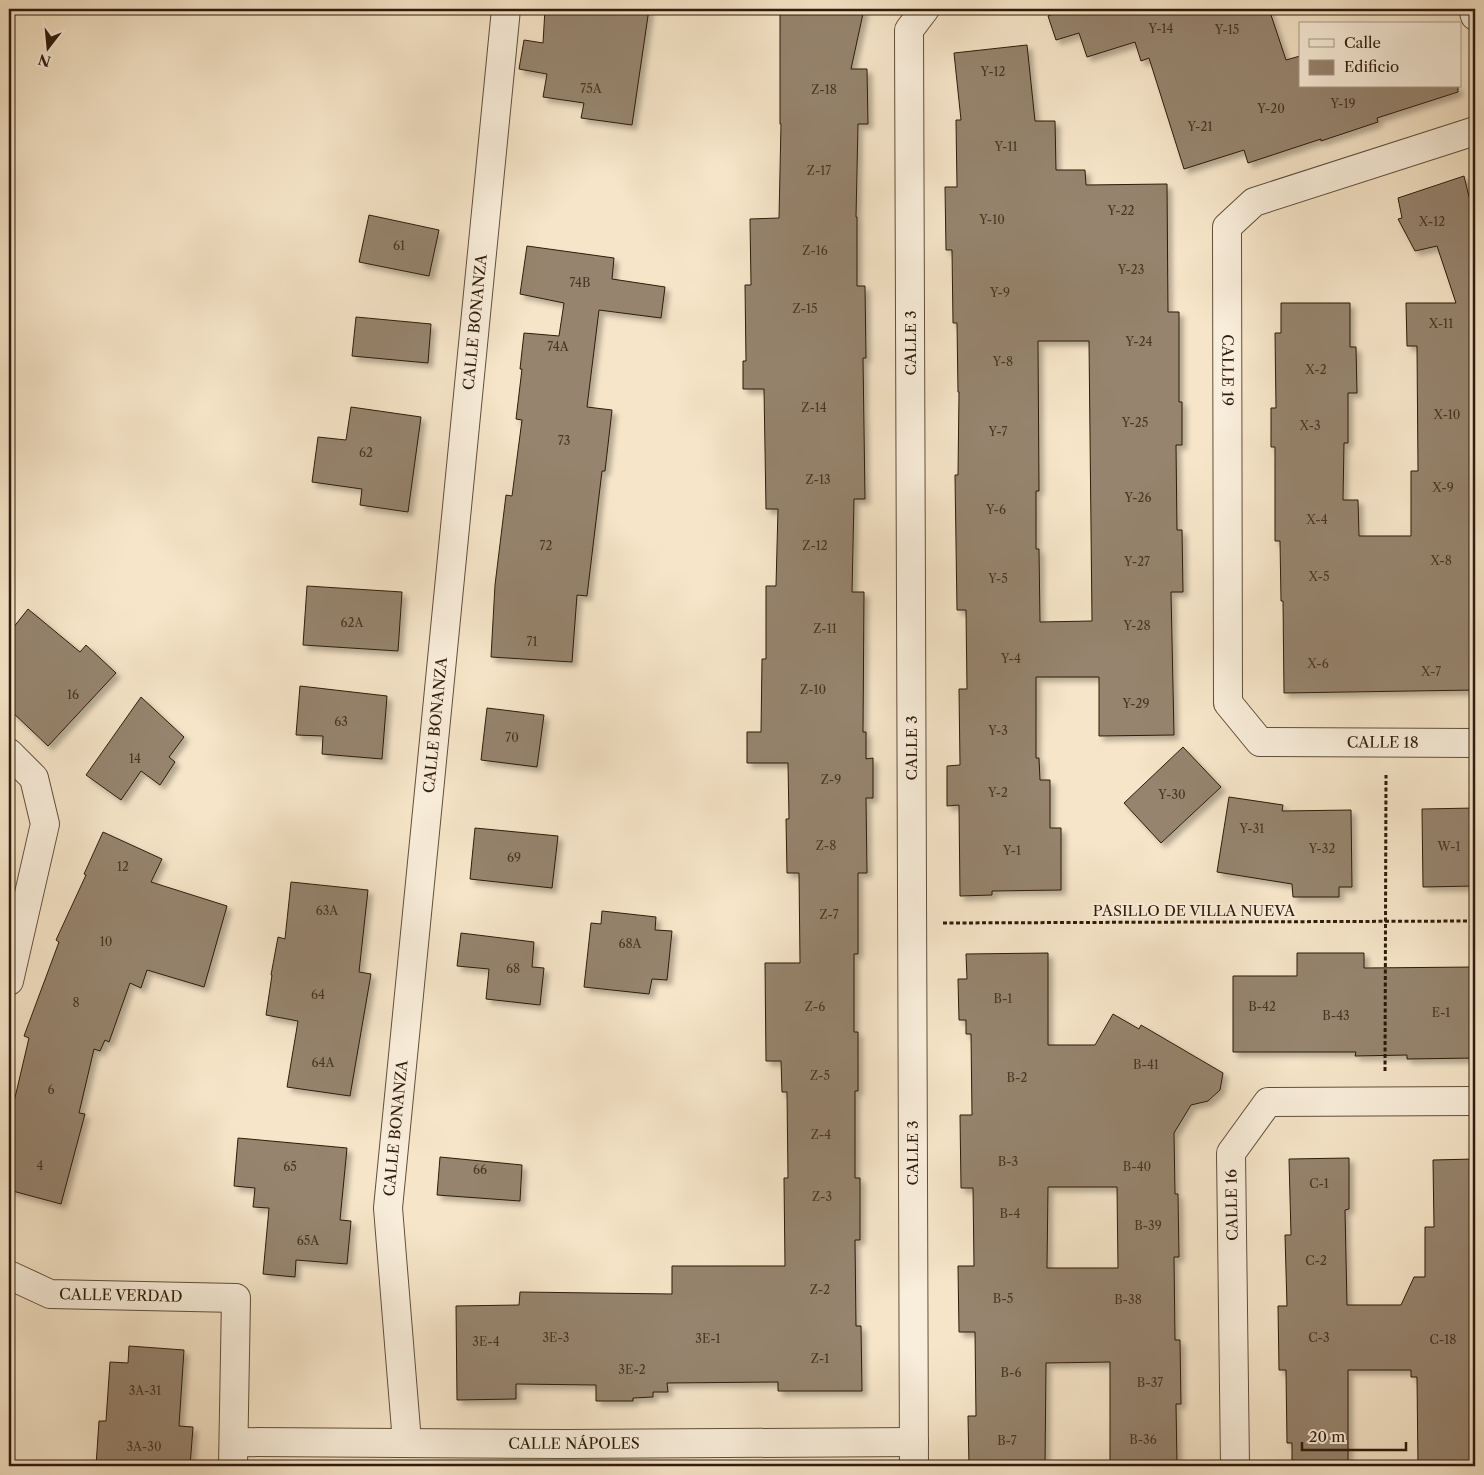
<svg xmlns="http://www.w3.org/2000/svg" width="1484" height="1475" font-family="'Libre Caslon Text',serif">
	<style>
		.building { fill: #96846e; stroke: #2f1b0c; fill-rule: evenodd; filter: url(#shadow) }
		.lines { fill: none; stroke-linecap: round; stroke-linejoin: round }
		.street-casing { stroke: #614e3b; stroke-width: 30 }
		.path { stroke: #2f1b0c; stroke-width: 3; stroke-dasharray: 4 2.5; stroke-linecap: butt }
		.street { stroke: #f9eedb; stroke-width: 28 }
		.labels { text-anchor: middle; stroke-width: 4; stroke-linejoin: round; paint-order: stroke }
		.number-label { font-size: 12px; fill: #493524 }
		.street-label { font-size: 15px; fill: #2f1b0c; stroke: #f9eedb }
	</style>
	<defs>
		<filter id="shadow"><feDropShadow dx="4.5" dy="4.5" stdDeviation="2.5" flood-color="#0004"/></filter>
	</defs>
	<rect width="100%" height="100%" fill="#f6e5c8"/>
	<filter id="stains"><feTurbulence type="fractalNoise" baseFrequency=".004" numOctaves="4"/><feColorMatrix values="0 0 0 0 .2 0 0 0 0 .09 0 0 0 0 .02 0 0 0 .5 -.17"/></filter>
	<radialGradient id="worn" r=".72"><stop offset=".6" stop-color="#630" stop-opacity="0"/><stop offset="1" stop-color="#630" stop-opacity=".3"/></radialGradient>
	<g class="building">
		<polygon points="545,9 649,9 632,125 581,118 584,103 543,97 547,74 519,69 524,40 543,43"/>
		<polygon points="780,9 864,9 851,69 867,69 868,124 858,124 856,217 857,217 857,286 865,286 866,358 863,358 865,499 854,499 852,592 864,592 863,732 866,732 866,759 873,758 873,798 866,798 867,873 858,873 858,954 854,954 854,1032 858,1032 858,1091 855,1091 855,1178 860,1178 860,1240 855,1240 856,1326 861,1326 862,1391 778,1391 778,1382 667,1383 668,1392 653,1392 653,1397 633,1398 633,1401 596,1401 596,1385 516,1384 516,1399 457,1400 456,1306 519,1305 520,1292 672,1294 672,1266 785,1266 784,1178 788,1178 787,1092 782,1092 781,1061 766,1061 765,963 800,963 799,873 787,873 786,819 789,819 788,763 747,763 747,732 761,732 762,659 766,659 766,586 776,586 778,509 766,509 764,389 743,389 743,361 746,361 745,285 751,285 750,219 779,218 781,124 780,124"/>
		<polygon points="1066,9 1269,9 1286,60 1300,56 1300,86 1458,86 1458,92 1377,118 1378,122 1321,141 1321,139 1248,163 1244,150 1184,169 1149,58 1141,61 1135,42 1087,57 1079,33 1056,40 1048,16"/>
		<path d="M 1027,45 L 1035,121 L 1055,121 L 1056,170 L 1085,170 L 1086,185 L 1167,184 L 1168,312 L 1179,312 L 1179,402 L 1182,402 L 1182,445 L 1176,445 L 1177,530 L 1182,530 L 1183,592 L 1171,592 L 1174,735 L 1099,736 L 1099,677 L 1036,677 L 1036,758 L 1039,758 L 1040,780 L 1050,780 L 1050,828 L 1061,828 L 1061,890 L 992,891 L 992,895 L 960,896 L 959,805 L 947,806 L 947,766 L 960,765 L 959,689 L 967,689 L 966,610 L 957,610 L 955,475 L 958,475 L 959,392 L 958,392 L 957,323 L 953,323 L 952,250 L 946,250 L 945,187 L 957,187 L 956,120 L 961,120 L 954,53 ZM 1038,341 L 1089,341 L 1092,621 L 1040,622 L 1039,549 L 1036,549 L 1036,491 L 1039,491 Z"/>
		<polygon points="1464,176 1469,197 1475,195 1475,690 1284,693 1283,601 1281,601 1280,541 1275,541 1275,447 1271,447 1271,408 1276,408 1275,333 1281,333 1281,303 1350,303 1350,347 1356,347 1357,393 1348,393 1348,443 1344,443 1343,500 1358,500 1359,536 1411,536 1411,471 1418,471 1417,346 1407,346 1406,303 1456,303 1437,246 1415,251 1398,219 1402,218 1398,198"/>
		<polygon points="369,215 439,230 429,276 359,262"/>
		<polygon points="527,246 614,258 612,279 665,287 661,318 599,310 587,407 612,410 605,471 602,471 587,596 577,595 572,662 491,657 495,585 506,495 512,496 522,420 516,419 522,369 520,369 524,333 559,336 564,303 520,294"/>
		<polygon points="356,317 431,324 428,363 352,356"/>
		<polygon points="351,407 421,417 408,512 360,505 362,489 312,482 318,437 346,440"/>
		<polygon points="307,586 402,592 398,651 303,645"/>
		<polygon points="28,609 80,652 86,645 116,673 48,746 9,709 9,633"/>
		<polygon points="300,686 387,696 382,759 322,754 323,736 296,735"/>
		<polygon points="141,697 184,737 169,757 175,762 160,785 141,771 121,800 86,775"/>
		<polygon points="487,708 544,715 537,767 481,760"/>
		<polygon points="1183,747 1221,787 1161,843 1124,803"/>
		<polygon points="1229,797 1283,805 1282,811 1351,810 1352,887 1339,887 1339,897 1293,897 1292,884 1217,872"/>
		<polygon points="1475,808 1475,886 1423,887 1422,809"/>
		<polygon points="475,828 558,836 552,888 470,879"/>
		<polygon points="103,832 162,859 151,882 227,906 204,987 147,970 141,988 130,983 109,1042 105,1040 100,1051 94,1049 79,1113 85,1114 61,1204 9,1190 9,1123 29,1038 24,1036 59,942 56,940 86,875 84,874"/>
		<polygon points="291,882 368,890 359,972 371,974 350,1096 287,1087 298,1021 266,1015 272,975 271,975 278,937 285,939"/>
		<polygon points="602,911 656,917 655,930 672,931 667,980 652,979 649,994 584,987 591,923 601,924"/>
		<polygon points="461,933 534,942 532,967 544,968 540,1005 486,999 489,969 457,966"/>
		<path d="M 1048,953 L 1048,1045 L 1095,1045 L 1113,1014 L 1139,1029 L 1141,1025 L 1223,1073 L 1220,1090 L 1208,1101 L 1191,1105 L 1174,1133 L 1175,1194 L 1178,1194 L 1179,1257 L 1174,1257 L 1175,1340 L 1180,1340 L 1181,1404 L 1176,1404 L 1177,1466 L 1110,1466 L 1110,1362 L 1046,1363 L 1045,1466 L 969,1466 L 968,1416 L 976,1416 L 975,1332 L 959,1332 L 958,1266 L 974,1266 L 973,1188 L 961,1188 L 960,1115 L 972,1115 L 971,1034 L 966,1034 L 966,1020 L 959,1020 L 958,979 L 967,979 L 966,954 ZM 1048,1187 L 1117,1187 L 1118,1268 L 1047,1268 Z"/>
		<polygon points="1297,953 1364,953 1364,968 1475,967 1475,1058 1407,1059 1407,1055 1355,1056 1356,1052 1233,1052 1233,976 1297,976"/>
		<polygon points="238,1138 347,1148 340,1220 351,1221 347,1264 296,1260 295,1277 263,1274 269,1208 253,1207 255,1188 234,1186"/>
		<polygon points="440,1157 522,1165 520,1201 437,1195"/>
		<polygon points="1349,1158 1349,1209 1345,1210 1347,1305 1401,1305 1414,1277 1425,1277 1425,1227 1434,1227 1433,1160 1475,1159 1475,1466 1418,1466 1417,1377 1411,1377 1411,1370 1348,1370 1348,1466 1292,1466 1292,1443 1287,1443 1286,1370 1279,1370 1278,1306 1287,1306 1285,1235 1291,1235 1289,1159"/>
		<polygon points="129,1346 184,1350 179,1426 193,1427 190,1466 96,1466 99,1421 106,1421 110,1362 128,1363"/>
	</g>
	<g class="lines">
		<g class="street-casing">
			<g id="street">
				<polyline points="1473,9 1475,16"/>
				<path id="s1" d="M 1475,131 L 1254,202 L 1227,227 L 1228,703 L 1260,742 L 1475,743"/>
				<polyline points="9,753 34,778 45,824 9,981"/>
				<path id="s2" d="M 9,1275 L 50,1294 L 236,1298 L 233,1466"/>
				<path id="s3" d="M 235,1442 L 567,1444 L 914,1442"/>
				<path id="s4" d="M 407,1442 L 388,1208 L 506,9"/>
				<polyline points="914,1466 909,30 925,9"/>
				<polyline points="1235,1466 1231,1153 1268,1102 1475,1101"/>
			</g>
		</g>
		<g class="path">
			<polyline points="943,923 1475,921"/>
			<polyline points="1385,1071 1386,775"/>
		</g>
		<use href="#street" class="street"/>
	</g>
	<g class="labels">
		<g class="number-label">
			<text x="1161" y="33">Y-14</text>
			<text x="1227" y="34">Y-15</text>
			<text x="993" y="76">Y-12</text>
			<text x="591" y="93">75A</text>
			<text x="824" y="94">Z-18</text>
			<text x="1343" y="108">Y-19</text>
			<text x="1271" y="113">Y-20</text>
			<text x="1200" y="131">Y-21</text>
			<text x="1006" y="151">Y-11</text>
			<text x="819" y="175">Z-17</text>
			<text x="1121" y="215">Y-22</text>
			<text x="992" y="224">Y-10</text>
			<text x="1432" y="226">X-12</text>
			<text x="399" y="250">61</text>
			<text x="815" y="255">Z-16</text>
			<text x="1131" y="274">Y-23</text>
			<text x="580" y="287">74B</text>
			<text x="1000" y="297">Y-9</text>
			<text x="805" y="313">Z-15</text>
			<text x="1441" y="328">X-11</text>
			<text x="1139" y="346">Y-24</text>
			<text x="558" y="351">74A</text>
			<text x="1003" y="366">Y-8</text>
			<text x="1316" y="374">X-2</text>
			<text x="814" y="412">Z-14</text>
			<text x="1447" y="419">X-10</text>
			<text x="1135" y="427">Y-25</text>
			<text x="1310" y="430">X-3</text>
			<text x="998" y="436">Y-7</text>
			<text x="564" y="445">73</text>
			<text x="366" y="457">62</text>
			<text x="818" y="484">Z-13</text>
			<text x="1443" y="492">X-9</text>
			<text x="1138" y="502">Y-26</text>
			<text x="996" y="514">Y-6</text>
			<text x="1317" y="524">X-4</text>
			<text x="546" y="550">72</text>
			<text x="815" y="550">Z-12</text>
			<text x="1441" y="565">X-8</text>
			<text x="1137" y="566">Y-27</text>
			<text x="1319" y="581">X-5</text>
			<text x="998" y="583">Y-5</text>
			<text x="352" y="627">62A</text>
			<text x="1137" y="630">Y-28</text>
			<text x="825" y="633">Z-11</text>
			<text x="532" y="646">71</text>
			<text x="1011" y="663">Y-4</text>
			<text x="1318" y="668">X-6</text>
			<text x="1431" y="676">X-7</text>
			<text x="813" y="694">Z-10</text>
			<text x="73" y="699">16</text>
			<text x="1136" y="708">Y-29</text>
			<text x="341" y="726">63</text>
			<text x="998" y="735">Y-3</text>
			<text x="512" y="742">70</text>
			<text x="135" y="763">14</text>
			<text x="831" y="784">Z-9</text>
			<text x="998" y="797">Y-2</text>
			<text x="1172" y="799">Y-30</text>
			<text x="1252" y="833">Y-31</text>
			<text x="826" y="850">Z-8</text>
			<text x="1449" y="851">W-1</text>
			<text x="1322" y="853">Y-32</text>
			<text x="1012" y="855">Y-1</text>
			<text x="514" y="862">69</text>
			<text x="123" y="871">12</text>
			<text x="327" y="915">63A</text>
			<text x="829" y="919">Z-7</text>
			<text x="106" y="946">10</text>
			<text x="630" y="948">68A</text>
			<text x="513" y="973">68</text>
			<text x="318" y="999">64</text>
			<text x="1003" y="1003">B-1</text>
			<text x="76" y="1007">8</text>
			<text x="815" y="1011">Z-6</text>
			<text x="1262" y="1011">B-42</text>
			<text x="1441" y="1017">E-1</text>
			<text x="1336" y="1020">B-43</text>
			<text x="323" y="1067">64A</text>
			<text x="1146" y="1069">B-41</text>
			<text x="820" y="1080">Z-5</text>
			<text x="1017" y="1082">B-2</text>
			<text x="51" y="1094">6</text>
			<text x="821" y="1139">Z-4</text>
			<text x="1008" y="1166">B-3</text>
			<text x="40" y="1170">4</text>
			<text x="290" y="1171">65</text>
			<text x="1137" y="1171">B-40</text>
			<text x="480" y="1174">66</text>
			<text x="1319" y="1188">C-1</text>
			<text x="822" y="1201">Z-3</text>
			<text x="1010" y="1218">B-4</text>
			<text x="1148" y="1230">B-39</text>
			<text x="308" y="1245">65A</text>
			<text x="1316" y="1265">C-2</text>
			<text x="820" y="1294">Z-2</text>
			<text x="1003" y="1303">B-5</text>
			<text x="1128" y="1304">B-38</text>
			<text x="556" y="1342">3E-3</text>
			<text x="1319" y="1342">C-3</text>
			<text x="708" y="1343">3E-1</text>
			<text x="1443" y="1344">C-18</text>
			<text x="486" y="1346">3E-4</text>
			<text x="820" y="1363">Z-1</text>
			<text x="632" y="1374">3E-2</text>
			<text x="1011" y="1377">B-6</text>
			<text x="1150" y="1387">B-37</text>
			<text x="145" y="1395">3A-31</text>
			<text x="1143" y="1444">B-36</text>
			<text x="1007" y="1445">B-7</text>
			<text x="144" y="1451">3A-30</text>
		</g>
		<g class="street-label">
			<text dy="5" stroke="none"><textPath href="#s4" startOffset="1125">CALLE BONANZA</textPath></text>
			<text transform="translate(911 343) rotate(-90)" y="5">CALLE 3</text>
			<text dy="5" stroke="none"><textPath href="#s1" startOffset="412">CALLE 19</textPath></text>
			<text dy="5" stroke="none"><textPath href="#s4" startOffset="720">CALLE BONANZA</textPath></text>
			<text dy="5" stroke="none"><textPath href="#s1" startOffset="918">CALLE 18</textPath></text>
			<text transform="translate(912 748) rotate(-90)" y="5">CALLE 3</text>
			<text x="1194" y="916">PASILLO DE VILLA NUEVA</text>
			<text dy="5" stroke="none"><textPath href="#s4" startOffset="315">CALLE BONANZA</textPath></text>
			<text transform="translate(913 1153) rotate(-90)" y="5">CALLE 3</text>
			<text transform="translate(1232 1205) rotate(-91)" y="5">CALLE 16</text>
			<text dy="5" stroke="none"><textPath href="#s2" startOffset="116">CALLE VERDAD</textPath></text>
			<text dy="5" stroke="none"><textPath href="#s3" startOffset="339">CALLE NÁPOLES</textPath></text>
		</g>
	</g>
	<rect width="1484" height="1475" fill="none" stroke="#f6e5c8" stroke-width="30"/>
	<rect x="10" y="10" width="1464" height="1455" fill="none" stroke="#2f1b0c" stroke-width="2.5"/>
	<rect x="15" y="15" width="1454" height="1445" fill="none" stroke="#2f1b0c"/>
	<rect x="1299" y="22" width="162" height="65" fill="#f9eedb" stroke="#a89a88"/>
	<rect x="1309" y="39" width="25" height="8" fill="#f9eedb" stroke="#a89a88"/>
	<text x="1344" y="48" font-size="15" fill="#2f1b0c">Calle</text>
	<rect x="1309" y="60" width="25" height="15" fill="#96846e" stroke="#a89a88"/>
	<text x="1344" y="72" font-size="15" fill="#2f1b0c">Edificio</text>
	<g transform="translate(48 48) rotate(196)" stroke="#f9eedb" stroke-width="4" paint-order="stroke">
	<path d="M0-4L9 19L0 12L-9 19Z" fill="#2f1b0c"/>
	<text y="-8" font-size="14" font-weight="bold" text-anchor="middle" fill="#2f1b0c">N</text>
	</g>
	<path d="M1302 1442v8h104v-8" fill="none" stroke="#2f1b0c" stroke-width="2.5"/>
	<text x="1309" y="1442" font-size="15" fill="#2f1b0c" stroke="#f9eedb" stroke-width="4" paint-order="stroke">20 m</text>
	<rect width="100%" height="100%" filter="url(#stains)"/>
	<rect width="100%" height="100%" fill="url(#worn)"/>
</svg>
